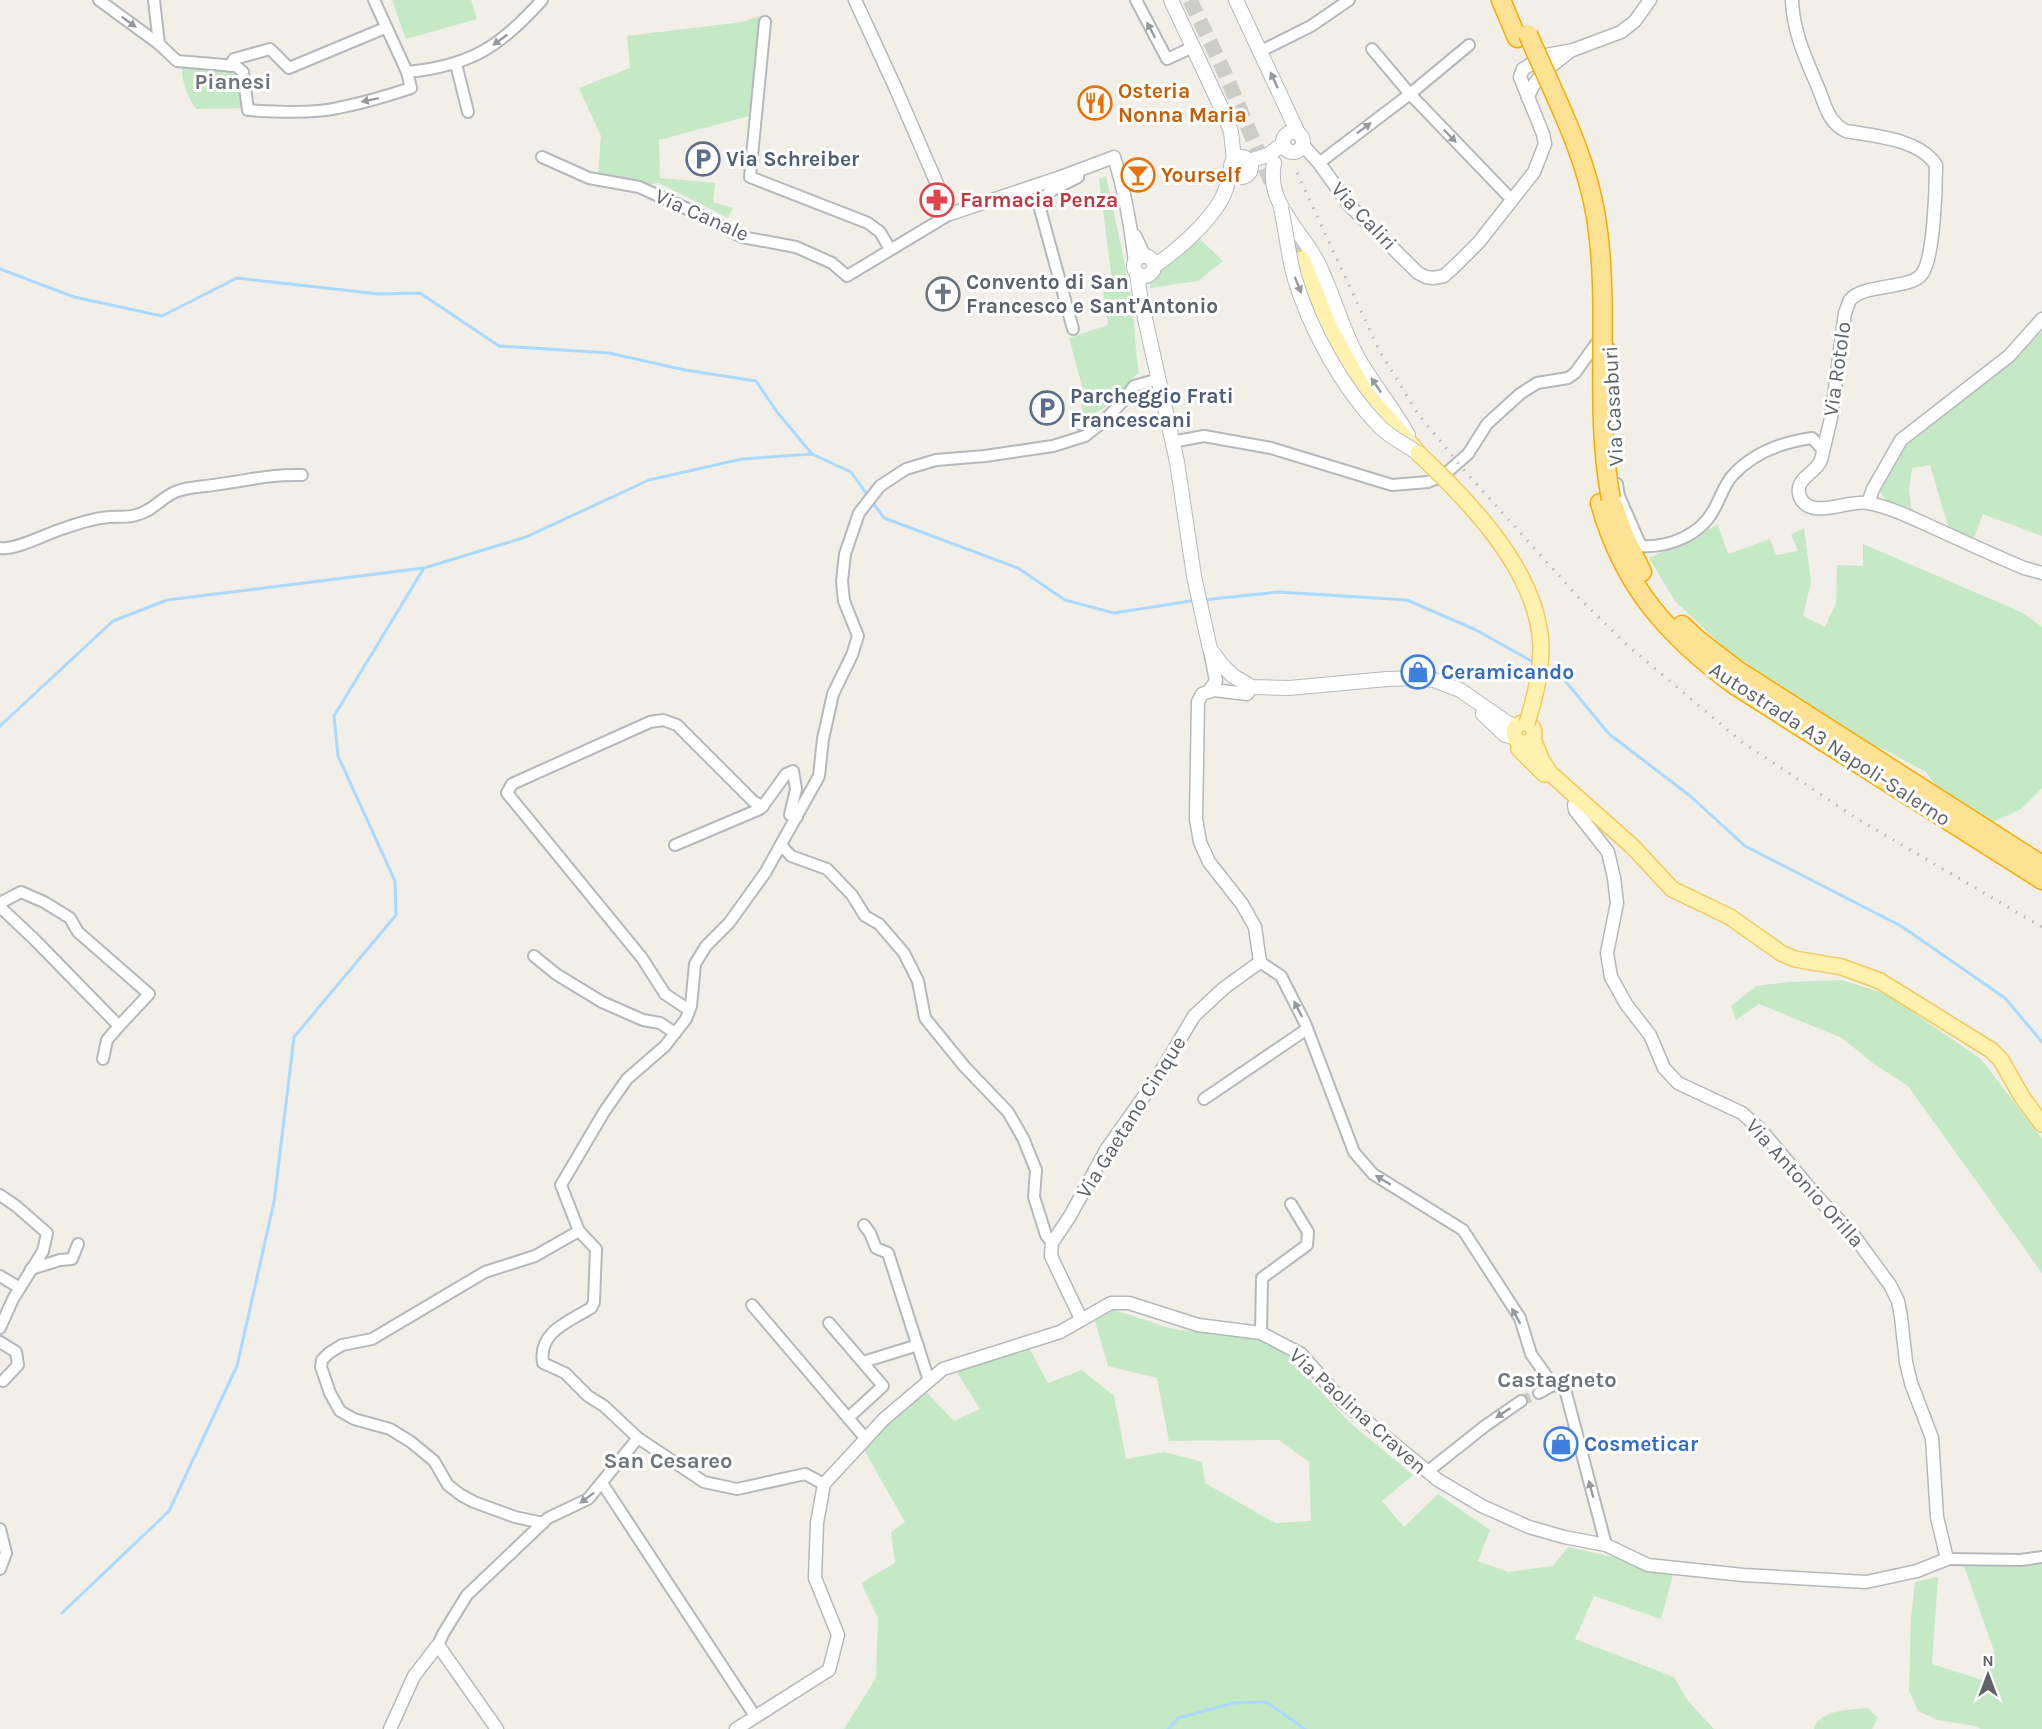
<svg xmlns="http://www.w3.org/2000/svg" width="2042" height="1729" font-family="Karla,sans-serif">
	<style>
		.green { fill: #c5e8c5 }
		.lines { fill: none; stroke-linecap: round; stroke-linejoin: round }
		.stream { stroke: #aadaff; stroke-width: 3 }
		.minor-tunnel { stroke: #ccccc8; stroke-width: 10; stroke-dasharray: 10 5; stroke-linecap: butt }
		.primary-tunnel { stroke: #ccccc8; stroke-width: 15; stroke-dasharray: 15 8; stroke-linecap: butt }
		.minor-casing { stroke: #b5b8bc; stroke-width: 14 }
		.tertiary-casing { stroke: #b5b8bc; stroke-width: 15 }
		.secondary-casing { stroke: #b6babf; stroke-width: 16 }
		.primary-casing { stroke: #f2c960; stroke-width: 18 }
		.motorway-casing { stroke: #f9ab00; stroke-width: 21 }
		.minor { stroke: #fff; stroke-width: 10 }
		.tertiary { stroke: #fff; stroke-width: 12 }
		.secondary { stroke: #fff; stroke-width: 14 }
		.primary { stroke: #fff2af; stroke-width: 15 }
		.motorway { stroke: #fde293; stroke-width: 18 }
		.rail { stroke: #b6b7b8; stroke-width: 3; stroke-dasharray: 1.5 8; stroke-linecap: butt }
		.secondary-bridge-casing { stroke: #b6babf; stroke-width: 16; stroke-linecap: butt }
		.primary-bridge-casing { stroke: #f2c960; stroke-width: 18; stroke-linecap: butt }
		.motorway-bridge-casing { stroke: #f9ab00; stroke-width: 21; stroke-linecap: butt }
		.secondary-bridge { stroke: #fff; stroke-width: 14 }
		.primary-bridge { stroke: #fff2af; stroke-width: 15 }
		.motorway-bridge { stroke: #fde293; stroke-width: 18 }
		.oneway { fill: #979a9d }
		.labels { text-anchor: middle; stroke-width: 6; stroke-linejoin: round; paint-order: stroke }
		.food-label { font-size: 21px; font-weight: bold; fill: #c56008; stroke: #fff; text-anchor: start }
		.service-label { font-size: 21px; font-weight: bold; fill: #4e5e75; stroke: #fff; text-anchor: start }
		.health-label { font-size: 21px; font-weight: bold; fill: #be3a42; stroke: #fff; text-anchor: start }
		.street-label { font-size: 21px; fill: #5f6368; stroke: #fff }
		.worship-label { font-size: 21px; font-weight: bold; fill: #5b616d; stroke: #fff; text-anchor: start }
		.shop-label { font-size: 21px; font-weight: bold; fill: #366cbe; stroke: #fff; text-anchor: start }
		.neighbourhood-label { font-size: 22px; font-weight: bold; fill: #70757a; stroke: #fff }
	</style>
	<rect width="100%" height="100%" fill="#f1efe8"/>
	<g class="green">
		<polygon points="392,0 471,0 477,19 406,39"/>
		<polygon points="760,16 749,116 659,140 660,178 715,183 713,202 733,208 728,218 659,183 639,187 598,175 601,136 579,88 630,68 627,36 742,22"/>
		<path d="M 182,65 L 236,66 L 248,108 L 196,109 C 187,95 181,81 182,65 Z"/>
		<path d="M 1106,176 C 1115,219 1125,261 1132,304 C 1135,327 1135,350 1139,373 C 1128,380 1126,388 1117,398 C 1108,407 1095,413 1084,419 L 1080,397 L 1084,393 L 1069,338 L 1108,325 L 1103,290 L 1093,292 L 1091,285 L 1112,280 L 1099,179 Z"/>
		<polygon points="1200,239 1223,261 1198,281 1150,288 1151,278"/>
		<path d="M 2042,331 L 2042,536 L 1983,514 L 1973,540 L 1948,526 L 1930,465 L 1912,468 L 1909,490 L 1912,513 C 1900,508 1887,504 1880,492 L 1907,445 L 2014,361 Z"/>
		<polygon points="1718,525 1728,554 1770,539 1776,555 1798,551 1791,535 1804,528 1811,582 1803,616 1825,627 1836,603 1837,565 1863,566 1863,544 2021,612 2042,627 2042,788 2021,809 1991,823 1957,802 1936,786 1926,772 1885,750 1852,737 1744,666 1675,601 1649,558"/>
		<polygon points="1842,980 1886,994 1981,1059 2042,1139 2042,1273 1908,1086 1874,1064 1842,1038 1759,1004 1736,1020 1731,1006 1756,986 1789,982"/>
		<polygon points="1114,1310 1172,1329 1256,1338 1284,1351 1348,1421 1413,1475 1382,1501 1404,1527 1438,1494 1490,1530 1478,1561 1508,1572 1553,1566 1568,1547 1613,1557 1673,1575 1661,1619 1594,1596 1575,1639 1674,1677 1688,1701 1714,1729 844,1729 876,1678 878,1618 861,1583 895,1563 891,1532 905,1522 863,1448 925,1391 954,1421 980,1409 956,1371 1028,1346 1048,1383 1082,1370 1114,1396 1126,1459 1164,1452 1202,1462 1205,1483 1275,1523 1311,1521 1309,1462 1279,1440 1169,1441 1157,1378 1108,1366 1095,1321"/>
		<polygon points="1963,1563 2042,1564 2042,1729 1981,1729 1975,1726 1938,1720 1918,1711 1909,1691 1911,1619 1915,1582 1938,1577 1932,1664 1982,1680 1994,1651"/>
		<path d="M 1868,1708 L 1878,1718 L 1872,1729 L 1814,1729 C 1819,1709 1852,1710 1868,1708 Z"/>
	</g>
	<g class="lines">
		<g class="stream">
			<polyline points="0,269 74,297 162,316 237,278 379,294 420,293 499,346 609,353 685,370 756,381 777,412 812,454"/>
			<polyline points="1203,600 1278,592 1407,600 1476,630 1535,663"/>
			<polyline points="1546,669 1562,677 1609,734 1689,795 1745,846 1901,926 2005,998 2042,1042"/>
			<polyline points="0,726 113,621 167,600 424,568"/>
			<polyline points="62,1613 169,1511 237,1366 274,1202 294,1037 396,915 395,881 338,756 334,716 424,568 526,537 649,480 742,459 812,454 851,472 884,518 1018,568 1065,600 1114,613 1197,600"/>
			<polyline points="1168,1729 1178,1718 1233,1703 1266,1702 1305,1729"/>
		</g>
		<polyline class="minor-tunnel" points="1521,1401 1539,1393"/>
		<g class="primary-tunnel">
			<polyline points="1190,0 1223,69 1274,189"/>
			<polyline points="1286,220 1302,259"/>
		</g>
		<g class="minor-casing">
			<g id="minor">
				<path d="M 99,0 L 159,44 L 177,61 L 236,66 L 243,72 L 248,110 C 275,112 312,114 338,108 C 363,103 387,96 411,88 L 407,72 L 374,0"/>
				<polyline points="154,0 159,44"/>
				<polyline points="1136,0 1167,59 1193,47"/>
				<polyline points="765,22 750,177 868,223 880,232 890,249"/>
				<polyline points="1372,49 1410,94 1512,200"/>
				<polyline points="1261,51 1311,26 1349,0"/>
				<polyline points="456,64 468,112"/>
				<polyline points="230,66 234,59 270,49 289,68 385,28"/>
				<path d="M 407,72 C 470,66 500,47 542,0"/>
				<polyline points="542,157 589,178 639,187 692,211 742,237 796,247 832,263 847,276 950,214"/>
				<polyline points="1319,163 1410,94 1469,45"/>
				<polyline points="1073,329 1039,205 1049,192 1078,177 1077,171"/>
				<polyline points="1610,349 1611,402"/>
				<polyline points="1080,424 1104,421"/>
				<polyline points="1172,442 1204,436 1271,448 1392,485 1428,482 1444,475 1468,454 1487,424 1520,394 1537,383 1568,378 1575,373 1601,337"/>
				<path d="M 1617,484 L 1619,496 L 1641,546 C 1668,548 1700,535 1713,511 C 1720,500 1724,484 1733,475 C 1754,452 1783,442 1812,438 L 1823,450"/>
				<path d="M 0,548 C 15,551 47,533 65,528 C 79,523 94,518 109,517 C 118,516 128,518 136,515 C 153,511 161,498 175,492 C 189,486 205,487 220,484 C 251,480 270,474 302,475"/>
				<polyline points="675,845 760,809 763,806"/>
				<polyline points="781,845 791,856 827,869 852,895 865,916 879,924 904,953 918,981 925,1018 964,1066 1008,1112 1023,1138 1036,1170 1034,1197 1046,1235 1052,1243"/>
				<polyline points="0,903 21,892 44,902 70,918 78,932 149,994 119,1026 35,940 0,907"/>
				<polyline points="534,956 556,974 602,1002 643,1020 660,1023 675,1033"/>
				<polyline points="1260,962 1281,976 1305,1023 1354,1152 1373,1174 1463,1230 1520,1318 1531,1354 1553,1385 1560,1386 1565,1389 1606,1545"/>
				<polyline points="689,1010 665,994 642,958 507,793 512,784 650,722 663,720 677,725 754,802 763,806 786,774 793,771 796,789 790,815 797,817"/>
				<polyline points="103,1059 107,1040 119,1026"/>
				<polyline points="1204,1099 1307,1029"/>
				<polyline points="0,1195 16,1206 47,1233 43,1251 13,1299 0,1328"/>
				<polyline points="864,1225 870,1233 876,1248 888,1253 929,1381"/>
				<polyline points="31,1269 60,1260 72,1259 78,1244"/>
				<polyline points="0,1276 20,1288"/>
				<polyline points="752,1305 866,1439"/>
				<polyline points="829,1323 883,1386 848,1418"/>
				<polyline points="1261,1333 1262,1278 1307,1245 1308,1232 1291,1204"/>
				<polyline points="0,1342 16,1352 18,1365 3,1381"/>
				<polyline points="863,1362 918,1345"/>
				<polyline points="1539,1393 1553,1385"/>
				<polyline points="1427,1472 1485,1426 1521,1401"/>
				<polyline points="602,1483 755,1716"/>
				<path d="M 824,1484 L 805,1474 L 737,1489 L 704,1482 L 638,1438 L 604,1406 L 588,1396 L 565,1373 L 543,1363 C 538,1332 568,1322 591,1308 L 594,1302 L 596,1249 L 579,1231 L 561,1185 L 604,1112 L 627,1079 L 665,1046 L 686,1019 L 691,1006 L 695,964 L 706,946 L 729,923 L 765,873 L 819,776 L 823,739 L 833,694 L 852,655 L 858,636 L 844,601 L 842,581 L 845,554 L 859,513 L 880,486 L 906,469 L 936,460 L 985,456 L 1053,446 L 1085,436 L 1104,421 L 1122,402 L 1134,386 L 1159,379"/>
				<polyline points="543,1523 515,1517 474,1502 461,1495 448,1485 434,1461 411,1442 390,1429 354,1419 340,1411 330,1393 321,1367 322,1360 329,1353 342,1345 372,1339 485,1272 535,1256 579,1231"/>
				<polyline points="0,1529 6,1553 0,1569"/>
				<polyline points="1947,1559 2021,1560 2042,1557"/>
				<polyline points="438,1645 443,1634 467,1595 548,1518 588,1499 638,1438"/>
			</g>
		</g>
		<g class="tertiary-casing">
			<g id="tertiary">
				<path d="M 855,0 L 896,89 L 950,214 L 1058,178 L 1114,157 C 1125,192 1131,226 1135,263"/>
				<path d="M 1792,0 C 1793,31 1805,57 1817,85 C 1825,103 1827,122 1846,131 C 1875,136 1919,139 1936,165 C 1936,187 1934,258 1922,274 C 1910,290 1864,283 1850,300 C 1848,303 1847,309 1845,313 L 1831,418 L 1821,460 C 1816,474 1793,478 1800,497 C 1810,521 1849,499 1868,503 C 1890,507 1912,518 1932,527 C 1963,541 1993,555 2024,568 L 2042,573"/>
				<path d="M 1528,98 C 1534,77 1552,66 1569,52"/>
				<polyline points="1302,144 1319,163 1350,206 1418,273 1426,277 1433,278 1444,276 1457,264 1479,242 1534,172 1545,144 1543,134 1520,77 1523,69 1546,55 1573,50 1621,32 1635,21 1650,0"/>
				<polyline points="1135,236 1145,257"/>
				<polyline points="1868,503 1873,489 1901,440 2009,356 2042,319"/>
				<polyline points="1209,691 1216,681 1210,650"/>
				<polyline points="1081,1319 1051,1256 1052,1243 1070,1216 1106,1150 1157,1078 1194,1016 1224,988 1260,962 1255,927 1242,904 1209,862 1200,842 1196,819 1198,702 1202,694 1214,690 1247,694 1252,687"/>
				<polyline points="390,1729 414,1676 438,1645 497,1729"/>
				<polyline points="736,1729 829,1670 838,1635 815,1578 817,1523 824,1484 884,1419 943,1369 1060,1332 1111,1303 1129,1303 1198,1325 1261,1333 1301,1354 1343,1402 1438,1480 1482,1506 1529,1527 1564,1537 1606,1545 1648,1565 1743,1575 1866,1582 1917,1571 1947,1559 1937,1517 1932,1438 1911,1383 1906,1362 1901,1317 1898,1301 1890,1285 1854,1236 1818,1198 1761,1130 1742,1113 1678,1083 1664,1068 1650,1035 1626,1004 1611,977 1607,953 1617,903 1614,878 1608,852 1575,810 1574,805 1579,797"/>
			</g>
		</g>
		<g class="secondary-casing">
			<g id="secondary">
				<polyline points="1171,0 1226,118 1231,132 1234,160"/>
				<polyline points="1236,0 1298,133"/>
				<circle cx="1293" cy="142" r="10"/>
				<circle cx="1241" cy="167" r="10"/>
				<polyline points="1249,161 1268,155 1283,144"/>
				<path d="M 1274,163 C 1266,203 1300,229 1317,261 C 1333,292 1341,327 1358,358 C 1373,384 1393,408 1408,435"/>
				<circle cx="1144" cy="266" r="10"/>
				<path d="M 1154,266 C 1176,252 1208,223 1221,200 C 1226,191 1229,180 1231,169"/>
				<polyline points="1137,273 1140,296 1177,462 1194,576 1210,649 1222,665 1233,676 1252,687 1289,688 1387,679 1419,678 1434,680 1460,690 1515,728"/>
				<polyline points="1483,714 1505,735 1514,737"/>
			</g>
		</g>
		<g class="primary-casing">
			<g id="primary">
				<polyline points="1302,259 1329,326 1365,392 1416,450"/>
				<circle cx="1524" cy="733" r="10"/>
				<polyline points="1533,739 1542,761 1551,774 1633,847 1672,889 1730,917 1781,953 1795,959 1842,967 1880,981 1991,1050 2001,1060 2022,1097 2042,1124"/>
				<polyline points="1519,742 1519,749 1544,774"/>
			</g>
		</g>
		<g class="motorway-casing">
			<g id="motorway">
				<polyline points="1501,0 1517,38"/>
				<path d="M 1600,503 C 1623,586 1668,636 1736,686 L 2042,880"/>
				<polyline points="1614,507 1625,538 1642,572"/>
				<polyline points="1682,625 1697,639 1737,670 2042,865"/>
			</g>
		</g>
		<use href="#minor" class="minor"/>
		<use href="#tertiary" class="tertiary"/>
		<use href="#secondary" class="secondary"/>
		<use href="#primary" class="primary"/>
		<use href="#motorway" class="motorway"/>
		<polyline class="rail" points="1297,173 1379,350 1418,414 1463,469 1579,598 1627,645 1742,742 1856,818 2042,927"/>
		<g class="secondary-bridge-casing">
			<path id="secondary-bridge" d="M 1281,208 C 1286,230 1288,254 1294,276 C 1309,328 1342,388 1380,427 C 1390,437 1406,445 1418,453"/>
		</g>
		<g class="primary-bridge-casing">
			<path id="primary-bridge" d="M 1418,453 C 1469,501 1539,572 1541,647 C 1541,674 1535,698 1527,723"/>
		</g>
		<g class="motorway-bridge-casing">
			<path id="motorway-bridge" d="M 1528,34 C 1553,93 1586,153 1596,217 C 1611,310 1593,406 1611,499"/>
		</g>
		<use href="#secondary-bridge" class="secondary-bridge"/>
		<use href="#primary-bridge" class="primary-bridge"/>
		<use href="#motorway-bridge" class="motorway-bridge"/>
	</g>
	<defs><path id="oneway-solid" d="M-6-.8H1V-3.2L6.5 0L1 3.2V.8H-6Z" transform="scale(1.5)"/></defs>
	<g class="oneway">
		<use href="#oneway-solid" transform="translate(129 22) rotate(36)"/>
		<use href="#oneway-solid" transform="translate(1151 30) rotate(-118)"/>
		<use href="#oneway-solid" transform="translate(500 40) rotate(144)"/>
		<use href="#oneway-solid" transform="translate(1274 80) rotate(-115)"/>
		<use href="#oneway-solid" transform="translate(370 100) rotate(168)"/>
		<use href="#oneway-solid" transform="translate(1364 128) rotate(-37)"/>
		<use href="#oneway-solid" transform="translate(1450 136) rotate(46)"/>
		<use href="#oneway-solid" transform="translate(1298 285) rotate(69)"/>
		<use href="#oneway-solid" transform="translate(1376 385) rotate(-124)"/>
		<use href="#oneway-solid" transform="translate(1298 1009) rotate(-117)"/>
		<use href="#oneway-solid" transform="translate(1383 1180) rotate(-149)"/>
		<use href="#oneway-solid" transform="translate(1516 1316) rotate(-119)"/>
		<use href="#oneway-solid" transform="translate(1503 1413) rotate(146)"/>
		<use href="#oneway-solid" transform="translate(1591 1489) rotate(-105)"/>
		<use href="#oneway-solid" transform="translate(587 1498) rotate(143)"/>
	</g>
	<defs>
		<g id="restaurant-ring" transform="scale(1.725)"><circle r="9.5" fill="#fff" stroke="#e8710a" stroke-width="1.5"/><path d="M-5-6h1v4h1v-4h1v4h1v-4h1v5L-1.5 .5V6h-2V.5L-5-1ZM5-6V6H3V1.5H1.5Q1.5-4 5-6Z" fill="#e8710a"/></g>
		<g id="parking-ring" transform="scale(1.725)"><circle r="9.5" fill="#fff" stroke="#5c6f8a" stroke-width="1.5"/><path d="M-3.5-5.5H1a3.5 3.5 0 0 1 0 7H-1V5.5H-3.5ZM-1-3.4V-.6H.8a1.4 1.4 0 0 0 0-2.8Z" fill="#5c6f8a"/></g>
		<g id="bar-ring" transform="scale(1.725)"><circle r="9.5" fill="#fff" stroke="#e8710a" stroke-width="1.5"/><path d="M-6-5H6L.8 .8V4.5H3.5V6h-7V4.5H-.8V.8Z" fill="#e8710a"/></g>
		<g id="pharmacy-ring" transform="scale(1.725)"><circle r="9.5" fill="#fff" stroke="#e0444e" stroke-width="1.5"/><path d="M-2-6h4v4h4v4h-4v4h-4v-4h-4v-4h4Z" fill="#e0444e"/></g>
		<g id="church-ring" transform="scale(1.725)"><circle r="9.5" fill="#fff" stroke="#6b7280" stroke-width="1.5"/><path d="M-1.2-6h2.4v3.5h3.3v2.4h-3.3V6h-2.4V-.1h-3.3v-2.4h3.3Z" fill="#6b7280"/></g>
		<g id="shop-ring" transform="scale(1.725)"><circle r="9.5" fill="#fff" stroke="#3f7fe0" stroke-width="1.5"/><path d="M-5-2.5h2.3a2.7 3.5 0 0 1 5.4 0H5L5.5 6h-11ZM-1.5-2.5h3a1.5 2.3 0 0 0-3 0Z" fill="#3f7fe0"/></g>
	</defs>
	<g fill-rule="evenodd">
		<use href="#restaurant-ring" x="1095" y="103"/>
		<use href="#parking-ring" x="703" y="159"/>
		<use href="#bar-ring" x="1138" y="175"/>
		<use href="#pharmacy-ring" x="937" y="200"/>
		<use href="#church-ring" x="943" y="294"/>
		<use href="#parking-ring" x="1047" y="408"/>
		<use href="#shop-ring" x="1418" y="672"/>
		<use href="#shop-ring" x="1561" y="1444"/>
	</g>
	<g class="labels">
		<g class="food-label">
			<text x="1118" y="98">Osteria<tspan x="1118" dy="24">Nonna Maria</tspan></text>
			<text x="1161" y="182">Yourself</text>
		</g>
		<g class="service-label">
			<text x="726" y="166">Via Schreiber</text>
			<text x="1070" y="403">Parcheggio Frati<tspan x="1070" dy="24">Francescani</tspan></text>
		</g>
		<g class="health-label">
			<text x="960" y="207">Farmacia Penza</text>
		</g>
		<g class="street-label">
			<text transform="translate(702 215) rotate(24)" y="7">Via Canale</text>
			<text transform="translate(1364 216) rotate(47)" y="7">Via Caliri</text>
			<text transform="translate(1837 369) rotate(-82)" y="7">Via Rotolo</text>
			<text transform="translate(1613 406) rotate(-93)" y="7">Via Casaburi</text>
			<text transform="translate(1830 744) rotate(33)" y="7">Autostrada A3 Napoli-Salerno</text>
			<text transform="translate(1131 1117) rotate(-58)" y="7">Via Gaetano Cinque</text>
			<text transform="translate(1805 1183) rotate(48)" y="7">Via Antonio Orilla</text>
			<text transform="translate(1358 1411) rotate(42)" y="7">Via Paolina Craven</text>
		</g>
		<g class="worship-label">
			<text x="966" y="289">Convento di San<tspan x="966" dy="24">Francesco e Sant'Antonio</tspan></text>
		</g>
		<g class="shop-label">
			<text x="1441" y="679">Ceramicando</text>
			<text x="1584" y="1451">Cosmeticar</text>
		</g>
		<g class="neighbourhood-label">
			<text x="233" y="89">Pianesi</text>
			<text x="1557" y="1387">Castagneto</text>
			<text x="668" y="1468">San Cesareo</text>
		</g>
	</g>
	<g transform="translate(1988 1675)" stroke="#ffffff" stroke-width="4.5" paint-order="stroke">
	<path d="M0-4.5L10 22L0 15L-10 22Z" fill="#5f6368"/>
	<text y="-9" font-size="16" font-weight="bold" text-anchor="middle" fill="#5f6368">N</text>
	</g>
</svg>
